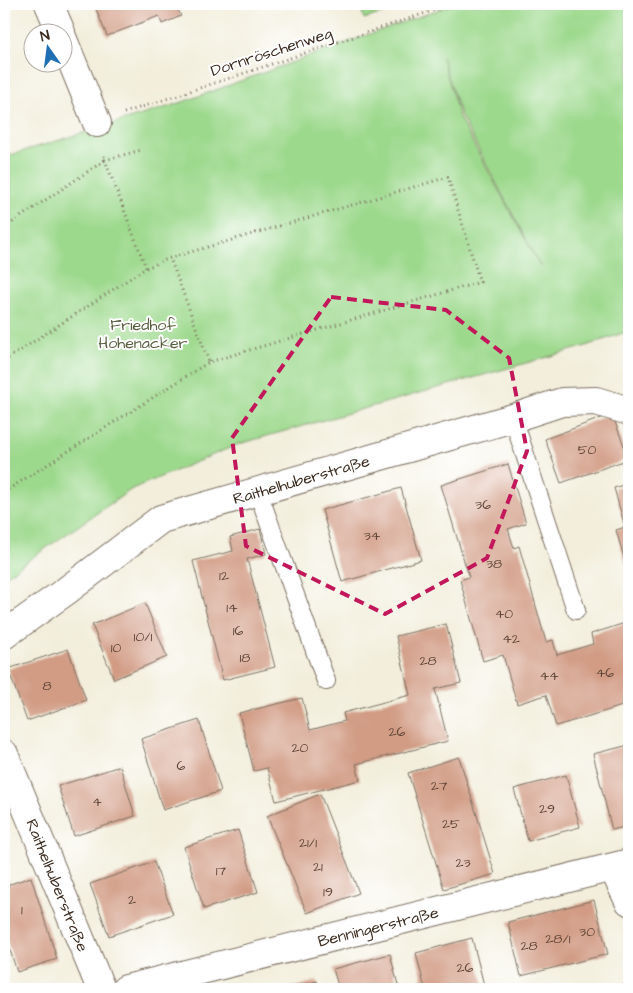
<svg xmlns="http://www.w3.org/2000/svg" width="633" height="993" font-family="'Architects Daughter',sans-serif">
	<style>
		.green { fill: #9dd98d; stroke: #6c8256; fill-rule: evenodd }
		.building { fill: #d19b84 }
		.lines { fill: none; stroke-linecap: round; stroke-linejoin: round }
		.lane-casing { stroke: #7b6f60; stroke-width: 20 }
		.street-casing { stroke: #7b6f60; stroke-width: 30 }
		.path { stroke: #7b6f60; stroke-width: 3; stroke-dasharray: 1 4; stroke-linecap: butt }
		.lane { stroke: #fff; stroke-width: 18 }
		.street { stroke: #fff; stroke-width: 28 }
		.marked { fill: none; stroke: #c2185b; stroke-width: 4; stroke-dasharray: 10 6; stroke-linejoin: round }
		.labels { text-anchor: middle; stroke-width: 4; stroke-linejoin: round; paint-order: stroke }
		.number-label { font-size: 14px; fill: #604638 }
		.street-label { font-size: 16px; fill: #3b2a1e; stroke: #fff }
		.park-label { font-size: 16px; fill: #585f3f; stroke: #fff }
	</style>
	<rect width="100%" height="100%" fill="#fff"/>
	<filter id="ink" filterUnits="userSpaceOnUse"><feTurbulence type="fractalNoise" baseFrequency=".02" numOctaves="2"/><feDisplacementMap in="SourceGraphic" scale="10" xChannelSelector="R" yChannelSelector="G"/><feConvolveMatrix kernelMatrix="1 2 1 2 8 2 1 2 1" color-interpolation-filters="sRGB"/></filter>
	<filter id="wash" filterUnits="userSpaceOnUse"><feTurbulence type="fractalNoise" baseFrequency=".0096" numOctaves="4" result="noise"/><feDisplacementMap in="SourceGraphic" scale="20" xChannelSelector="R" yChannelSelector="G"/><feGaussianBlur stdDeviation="1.12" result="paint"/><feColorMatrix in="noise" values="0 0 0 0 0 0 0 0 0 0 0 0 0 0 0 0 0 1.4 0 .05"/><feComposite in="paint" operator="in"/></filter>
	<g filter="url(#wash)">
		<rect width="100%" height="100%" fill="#f2eedb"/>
		<g class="green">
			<polygon points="360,4 414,4 364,19"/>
			<path d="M 453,4 L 629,4 L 629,331 L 583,347 L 239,444 L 132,489 L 4,577 L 4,157 L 174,105 ZM 442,57 L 460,114 L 541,268 L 459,117 Z"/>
		</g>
		<g id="blocks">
			<g class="building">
				<polygon points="94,4 175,4 181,16 162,24 159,16 107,36"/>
				<polygon points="612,414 629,459 561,483 545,439"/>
				<polygon points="508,464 526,523 508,529 514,548 519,546 546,642 553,640 557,655 593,644 591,634 625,623 628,634 629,634 629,704 556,726 546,695 517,704 503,655 483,661 460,580 469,577 441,485"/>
				<polygon points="629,483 629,575 616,530 625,527 614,488"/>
				<polygon points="401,488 421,560 342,582 322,510"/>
				<polygon points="260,529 266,554 247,559 275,667 223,680 193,561 233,551 230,537"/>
				<polygon points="145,603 167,657 114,679 92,625"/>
				<polygon points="446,624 461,683 435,689 448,741 356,764 360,780 276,801 267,768 254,771 239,713 302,698 310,730 345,721 343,713 410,695 396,636"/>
				<polygon points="68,649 86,700 27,721 8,669"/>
				<polygon points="199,720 221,791 163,810 141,739"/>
				<polygon points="629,745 629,826 612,830 593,754"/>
				<polygon points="459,757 495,874 444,889 408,773"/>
				<polygon points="120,766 135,816 74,836 58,786"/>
				<polygon points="566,775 580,827 528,841 514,789"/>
				<polygon points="320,794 359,893 307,913 267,816"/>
				<polygon points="238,830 258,892 204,909 184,847"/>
				<polygon points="154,862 173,914 109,936 90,884"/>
				<polygon points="31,877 57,959 17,972 4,931 4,886"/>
				<polygon points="594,900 608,954 521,976 508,922"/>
				<polygon points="472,938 485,989 425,989 416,953"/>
				<polygon points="390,954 399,989 339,989 333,969"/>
				<polygon points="317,981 319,989 286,989"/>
			</g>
		</g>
	</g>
	<g filter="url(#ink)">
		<use href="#blocks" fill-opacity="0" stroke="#7b6f60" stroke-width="1"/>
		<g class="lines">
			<g class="lane-casing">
				<g id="lane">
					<polyline points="513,418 576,610"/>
					<polyline points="258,492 326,681"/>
				</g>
			</g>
			<g class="street-casing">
				<g id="street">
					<polyline points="49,4 61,32"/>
					<polyline points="62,37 97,123"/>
					<polyline points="4,635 66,591 161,519 513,418 562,402 596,401 629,411"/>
					<polyline points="4,754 101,989"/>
					<polyline points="613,868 629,901"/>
					<polyline points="126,989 629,863"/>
				</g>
			</g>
			<g class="path">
				<polyline points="124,113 453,4"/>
				<polyline points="4,228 105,160 103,152"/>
				<polyline points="146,268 170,258 209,362"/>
				<polyline points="4,361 146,268 105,160 141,150"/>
				<polyline points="4,492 209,362 480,282 448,177 170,258"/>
			</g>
			<use href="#lane" class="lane"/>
			<use href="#street" class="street"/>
		</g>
	</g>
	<path class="marked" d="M 331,297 L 446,310 L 509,358 L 527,451 L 487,558 L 385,614 L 246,546 L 232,438 Z"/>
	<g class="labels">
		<g class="number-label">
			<text x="587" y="454">50</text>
			<text x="483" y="509">36</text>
			<text x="372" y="540">34</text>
			<text x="494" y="568">38</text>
			<text x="224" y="580">12</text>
			<text x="232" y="612">14</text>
			<text x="504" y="618">40</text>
			<text x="238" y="635">16</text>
			<text x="143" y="641">10/1</text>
			<text x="511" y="643">42</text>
			<text x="116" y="652">10</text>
			<text x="245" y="662">18</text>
			<text x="428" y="665">28</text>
			<text x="605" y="677">46</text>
			<text x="549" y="680">44</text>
			<text x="47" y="690">8</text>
			<text x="397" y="736">26</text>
			<text x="300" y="752">20</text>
			<text x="181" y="770">6</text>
			<text x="439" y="790">27</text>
			<text x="97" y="806">4</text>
			<text x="547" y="813">29</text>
			<text x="451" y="828">25</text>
			<text x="308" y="847">21/1</text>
			<text x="463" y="867">23</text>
			<text x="318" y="871">21</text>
			<text x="221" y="875">17</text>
			<text x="328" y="896">19</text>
			<text x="132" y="904">2</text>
			<text x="22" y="914">1</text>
			<text x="587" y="936">30</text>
			<text x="558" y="943">28/1</text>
			<text x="529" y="950">28</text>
			<text x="465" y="972">26</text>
		</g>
		<g class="street-label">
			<text transform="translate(271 51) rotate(-18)" y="6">Dornröschenweg</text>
			<text transform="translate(301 479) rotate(-16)" y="6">Raithelhuberstraße</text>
			<text transform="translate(58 885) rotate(68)" y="6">Raithelhuberstraße</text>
			<text transform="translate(378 926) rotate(-14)" y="6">Benningerstraße</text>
		</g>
		<g class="park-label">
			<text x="143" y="330">Friedhof<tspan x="143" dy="18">Hohenacker</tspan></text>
		</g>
	</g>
	<rect width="633" height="993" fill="none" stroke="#fff" stroke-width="20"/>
	<g transform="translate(48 48) rotate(346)"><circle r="24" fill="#ffffff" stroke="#b1aaa5"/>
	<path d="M0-4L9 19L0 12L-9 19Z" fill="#1f6fb2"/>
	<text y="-8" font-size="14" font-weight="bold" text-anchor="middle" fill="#3b2a1e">N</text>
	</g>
</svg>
